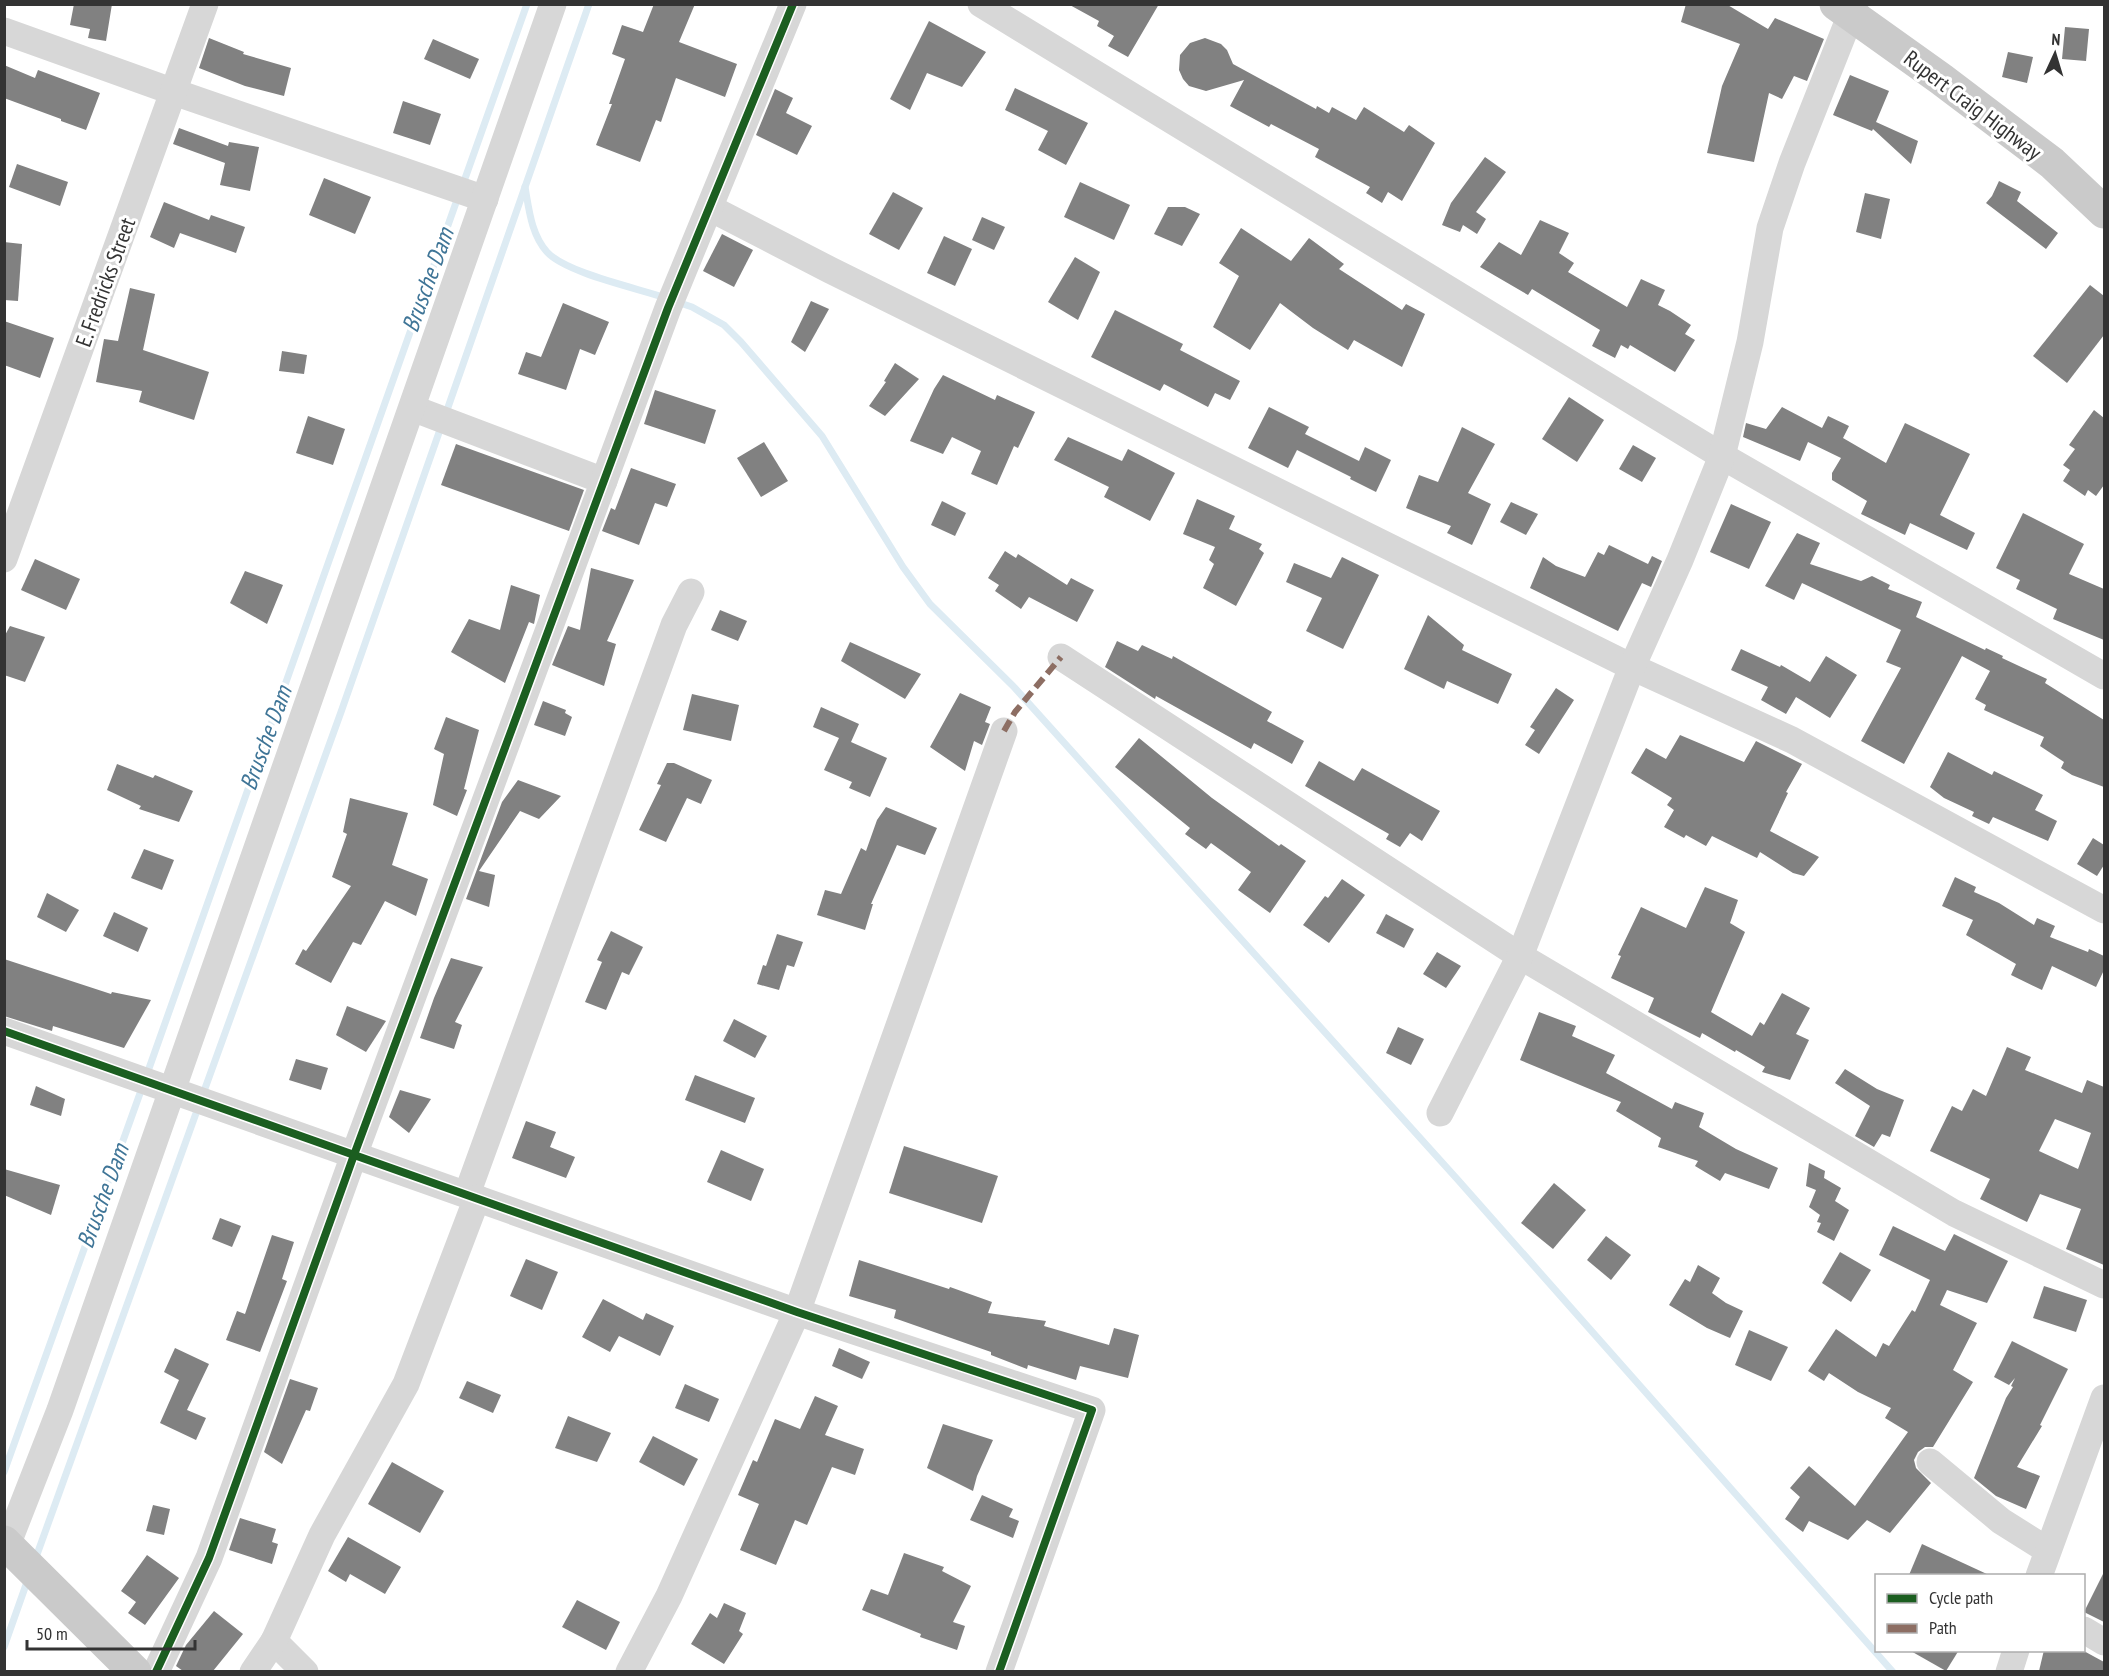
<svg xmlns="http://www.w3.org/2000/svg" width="2109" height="1676" font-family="'PT Sans Narrow',sans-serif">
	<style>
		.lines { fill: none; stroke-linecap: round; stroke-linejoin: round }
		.stream { stroke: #ddebf3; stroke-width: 7 }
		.building { fill: #818181; fill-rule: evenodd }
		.minor { stroke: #d7d7d7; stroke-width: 27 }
		.major { stroke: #cacaca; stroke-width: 33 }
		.quiet { stroke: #8d6e63; stroke-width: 6; stroke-dasharray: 12 6; stroke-linecap: butt }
		.cycleway-casing { stroke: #fff; stroke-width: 11 }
		.cycleway { stroke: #1b5e20; stroke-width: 8 }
		.labels { text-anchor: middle; stroke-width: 6; stroke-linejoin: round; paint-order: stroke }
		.street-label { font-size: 22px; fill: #333; stroke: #fff }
		.water-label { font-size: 24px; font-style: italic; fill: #3f7597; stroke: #fff }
	</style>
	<rect width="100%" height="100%" fill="#fff"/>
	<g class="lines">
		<g class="stream">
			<polyline points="462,187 527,4"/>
			<path d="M 525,187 C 529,209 531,234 547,252 C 566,273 637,288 666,298"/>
			<polyline points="677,302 692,307 724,325 741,342 822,436 903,567 930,604 1013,686 1458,1180 1893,1672"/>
			<polyline points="446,413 589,4"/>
			<polyline points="147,1074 458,197"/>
			<polyline points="203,1094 341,712 442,424"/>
			<polyline points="4,1472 143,1085"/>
			<polyline points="35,1560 199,1105"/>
			<polyline points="4,1647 28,1579"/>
		</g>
	</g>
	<g class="building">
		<polygon points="74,4 112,4 106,41 88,38 90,29 70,25"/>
		<polygon points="654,4 695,4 679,42 737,64 725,97 676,78 661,122 656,120 640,162 596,145 612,104 609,104 625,59 612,54 622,25 643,32"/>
		<polygon points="1068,4 1159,4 1128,57 1108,46 1114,36 1097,26 1099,21"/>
		<polygon points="1686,4 1726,4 1768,29 1775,18 1824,39 1807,81 1794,76 1782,99 1769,93 1754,162 1707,153 1722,86 1740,44 1681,22"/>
		<polygon points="929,21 986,52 962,87 927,73 910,110 890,99"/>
		<polygon points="2065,27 2089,29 2086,61 2062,59"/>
		<polygon points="209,38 244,52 243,54 291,68 284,96 245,86 199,68"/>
		<polygon points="1205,38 1221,44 1227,50 1233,64 1316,109 1317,106 1329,113 1332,107 1356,120 1364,107 1404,132 1409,125 1435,143 1402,201 1388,192 1382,203 1366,193 1370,187 1315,157 1319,149 1271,124 1269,127 1230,106 1244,80 1206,91 1189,86 1183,79 1179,70 1180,55 1190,43"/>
		<polygon points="433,39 479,59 470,79 424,59"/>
		<polygon points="2008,52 2033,57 2027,83 2002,77"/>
		<polygon points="4,65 35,78 38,70 100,93 86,130 61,121 61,119 4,98"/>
		<polygon points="1850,75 1889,91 1876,122 1918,141 1911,164 1873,129 1872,131 1833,115"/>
		<polygon points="1015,88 1088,123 1066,165 1038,150 1048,131 1005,110"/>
		<polygon points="775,89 793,98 786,113 812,126 797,155 756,135"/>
		<polygon points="403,101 441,114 430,145 393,133"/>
		<polygon points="179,128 228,146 229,142 259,147 250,191 220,185 225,163 173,144"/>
		<polygon points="1485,157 1506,172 1476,212 1486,219 1477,234 1463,225 1460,232 1442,225 1451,203"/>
		<polygon points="17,164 68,182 60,206 9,187"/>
		<polygon points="324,178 371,197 355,234 309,215"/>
		<polygon points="1999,181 2021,192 2017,201 2058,233 2046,249 1986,203 1992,196"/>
		<polygon points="1080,182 1130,205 1114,240 1064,217"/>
		<polygon points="893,192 923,208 899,250 869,234"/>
		<polygon points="1865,193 1890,199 1881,239 1856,232"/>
		<polygon points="164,202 209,220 211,215 245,227 236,253 180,233 174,248 150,237"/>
		<polygon points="1168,207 1185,207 1200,214 1182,246 1154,234"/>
		<polygon points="982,217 1005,227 994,250 972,240"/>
		<polygon points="1540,220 1569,233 1559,253 1574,263 1568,272 1627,307 1641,279 1665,290 1658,305 1670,311 1691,325 1685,334 1695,340 1675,372 1630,345 1628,349 1621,345 1615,358 1592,346 1600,330 1532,289 1528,295 1480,267 1499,242 1521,255"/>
		<polygon points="1241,228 1291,261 1309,238 1344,264 1339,269 1402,310 1406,304 1425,314 1402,367 1354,340 1348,350 1313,328 1280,303 1250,350 1213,327 1239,276 1219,263"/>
		<polygon points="722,234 753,250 734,287 703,271"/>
		<polygon points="944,236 972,249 955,286 927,273"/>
		<polygon points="4,242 22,244 18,301 4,300"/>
		<polygon points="1075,257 1100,272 1078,320 1048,302"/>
		<polygon points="2090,285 2104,296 2104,335 2067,383 2033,356"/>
		<polygon points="130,288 155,294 143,350 209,372 194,420 139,402 142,391 96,382 104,339 118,341"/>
		<polygon points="811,301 829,309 805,352 791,342"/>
		<polygon points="563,303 609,322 595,355 580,349 566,390 518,374 526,352 541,357"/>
		<polygon points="1115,310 1183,344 1180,350 1240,381 1230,400 1215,393 1208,407 1164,384 1160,391 1091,357"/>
		<polygon points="4,321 54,338 40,378 4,365"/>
		<polygon points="282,351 307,355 304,374 279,371"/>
		<polygon points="895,363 919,379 885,416 869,406 886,382 884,381"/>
		<polygon points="943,375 995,400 997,395 1035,412 1018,448 1014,446 997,485 971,474 981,451 952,437 943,454 910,441 934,389"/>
		<polygon points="655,390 716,410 705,444 644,424"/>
		<polygon points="1569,397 1604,420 1577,462 1542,439"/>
		<polygon points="1269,407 1309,427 1305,434 1359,461 1365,447 1391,460 1376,492 1350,479 1351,477 1297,450 1288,468 1248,448"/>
		<polygon points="1782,407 1822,428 1828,416 1849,426 1843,438 1886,463 1905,423 1970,454 1940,515 1975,533 1967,550 1910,523 1905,535 1861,514 1867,501 1832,480 1832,473 1841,458 1808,442 1800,461 1743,437 1746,423 1766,429"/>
		<polygon points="2094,410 2104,418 2104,485 2096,496 2088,490 2085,496 2063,481 2070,470 2063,465 2075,449 2069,445"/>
		<polygon points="308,416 345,429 333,465 296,453"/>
		<polygon points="1462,427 1495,444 1468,493 1491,504 1472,545 1447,533 1451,526 1406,508 1419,475 1438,482"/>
		<polygon points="1068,437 1122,461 1128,449 1175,473 1150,521 1104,497 1109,487 1054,460"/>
		<polygon points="764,442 788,481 761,497 737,458"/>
		<polygon points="456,444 584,490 569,531 441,485"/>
		<polygon points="1633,445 1656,458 1642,482 1619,469"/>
		<polygon points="631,468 676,484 667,507 655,503 639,545 602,531 611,508 615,510"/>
		<polygon points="1197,499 1235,516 1229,529 1262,544 1259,549 1264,553 1236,606 1203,588 1214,564 1209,560 1215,547 1183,534"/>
		<polygon points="942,501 966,513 955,536 931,525"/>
		<polygon points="1511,502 1538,514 1526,535 1500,522"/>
		<polygon points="1731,504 1771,522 1749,569 1710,552"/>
		<polygon points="2023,513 2084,544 2069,574 2104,589 2104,640 2053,619 2057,609 2016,589 2020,580 1996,568"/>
		<polygon points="1797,533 1820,543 1810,564 1861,581 1872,576 1890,585 1888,589 1922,602 1916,617 1985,650 1986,648 2003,656 2002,658 2047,679 2045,683 2104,720 2104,787 2072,775 2061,768 2064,762 2040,746 2044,737 1984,710 1986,705 1975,699 1990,671 1962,656 1904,764 1861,741 1901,668 1886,662 1901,630 1802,583 1794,600 1765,586"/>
		<polygon points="1609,545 1648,564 1652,556 1662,561 1651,587 1642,583 1618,631 1530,588 1543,557 1556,566 1585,577 1598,552 1604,555"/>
		<polygon points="1005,551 1016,558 1018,554 1067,585 1071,578 1094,590 1077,622 1029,597 1021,609 995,591 999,585 988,578"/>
		<polygon points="1342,557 1379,575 1343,649 1306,631 1322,598 1286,582 1294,563 1331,578"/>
		<polygon points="35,559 80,579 66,610 21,590"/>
		<polygon points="591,568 634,580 607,641 616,644 604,686 552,665 568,626 580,630"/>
		<polygon points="245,571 283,585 267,624 230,603"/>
		<polygon points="511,585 540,595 534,624 529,622 505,683 451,652 469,619 500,630"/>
		<polygon points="720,610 747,621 738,641 711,630"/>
		<polygon points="1428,615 1464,645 1462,650 1512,674 1498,704 1447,681 1444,689 1404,669"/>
		<polygon points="10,626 45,637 25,682 4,675 4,637"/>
		<polygon points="1117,641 1138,651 1142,645 1172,659 1173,656 1272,712 1267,721 1304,741 1292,764 1254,743 1251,749 1156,696 1155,699 1105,667"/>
		<polygon points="850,642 921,674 905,699 841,661"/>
		<polygon points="1741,649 1780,667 1781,665 1810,682 1826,656 1857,675 1830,718 1796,697 1786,714 1761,700 1768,687 1731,670"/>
		<polygon points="1556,688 1574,700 1539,754 1525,745 1535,730 1530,727"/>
		<polygon points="960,693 991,707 985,722 990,724 982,745 974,741 965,771 930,747"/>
		<polygon points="692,694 739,705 731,741 683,730"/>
		<polygon points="543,701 566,710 565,713 572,717 565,736 534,725"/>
		<polygon points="821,707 859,724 851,742 887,758 870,797 849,788 852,782 824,770 839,738 813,727"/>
		<polygon points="446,717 479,730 464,789 467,790 457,816 433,805 444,754 434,749"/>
		<polygon points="1680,735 1744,762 1756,741 1802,764 1786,792 1788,793 1770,831 1819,857 1804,876 1793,873 1760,852 1757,858 1712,836 1706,846 1686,835 1684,838 1664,827 1674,810 1667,805 1672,798 1631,773 1646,748 1666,759"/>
		<polygon points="1139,738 1212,798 1279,846 1281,844 1306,861 1270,913 1238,890 1251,872 1211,843 1206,849 1185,834 1190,828 1115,767"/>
		<polygon points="1948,752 1992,775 1994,771 2043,795 2035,810 2057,821 2048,841 1993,817 1989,824 1972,816 1974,812 1944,798 1930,787"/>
		<polygon points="1319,761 1354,781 1362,768 1440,811 1422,841 1410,833 1400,847 1386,839 1389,834 1305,786"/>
		<polygon points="667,763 674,763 712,780 701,804 687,798 666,842 639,830 661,785 657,784"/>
		<polygon points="117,764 153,778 155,775 193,791 179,822 139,809 141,806 107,790"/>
		<polygon points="518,780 561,796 539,819 520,811 479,871 495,875 489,907 466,899 502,802"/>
		<polygon points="350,798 408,813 392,865 428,879 416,916 385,901 361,945 353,942 331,983 295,964 303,949 306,951 351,886 332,877 347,834 343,832"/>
		<polygon points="886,807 937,828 925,855 897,845 871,904 873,904 865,930 817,915 825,890 841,894 861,848 866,851 877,820"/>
		<polygon points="2093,838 2104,845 2104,865 2097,876 2077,864"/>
		<polygon points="144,849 174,860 162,890 131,878"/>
		<polygon points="1955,877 1976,887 1974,892 1999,903 2034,925 2037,918 2055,926 2050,937 2088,952 2089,949 2104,956 2104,970 2096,987 2052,966 2042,990 2011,975 2016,964 1966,935 1973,920 1942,906"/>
		<polygon points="1342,879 1365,895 1329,943 1303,925 1325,896 1328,898"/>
		<polygon points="1705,887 1738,900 1730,923 1745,932 1711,1012 1752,1036 1760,1022 1764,1025 1782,993 1810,1008 1796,1034 1809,1040 1790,1080 1762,1072 1765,1067 1736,1050 1735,1052 1702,1033 1700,1038 1648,1012 1654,998 1611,978 1621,956 1618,955 1641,907 1686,928"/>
		<polygon points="47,893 79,910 66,932 37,917"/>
		<polygon points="114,912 148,928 138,952 103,936"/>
		<polygon points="1386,914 1414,929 1404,948 1376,933"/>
		<polygon points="611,931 643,947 629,975 622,972 606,1010 585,1002 602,962 597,960"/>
		<polygon points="777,934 803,942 794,967 787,965 779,990 757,984 763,965 766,966"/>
		<polygon points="1437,952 1461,966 1446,988 1423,974"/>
		<polygon points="451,958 483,967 455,1022 462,1025 454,1049 420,1038 434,998"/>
		<polygon points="4,959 111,994 112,992 151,1000 124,1048 53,1026 52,1031 4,1016"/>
		<polygon points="347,1006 386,1021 366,1052 336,1035"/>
		<polygon points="1539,1012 1576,1026 1572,1036 1615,1055 1606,1073 1672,1109 1675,1102 1704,1113 1699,1127 1736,1149 1778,1168 1769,1189 1725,1173 1720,1181 1695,1166 1698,1161 1658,1147 1661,1138 1616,1111 1621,1102 1520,1060"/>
		<polygon points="734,1019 767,1036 755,1058 723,1041"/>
		<polygon points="1398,1027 1424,1039 1411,1065 1386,1053"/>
		<path d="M 2007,1047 L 2031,1057 L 2025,1070 L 2082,1093 L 2087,1080 L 2104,1087 L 2104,1265 L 2066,1249 L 2081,1209 L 2040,1194 L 2027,1222 L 1980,1199 L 1990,1179 L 1930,1151 L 1952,1106 L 1962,1111 L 1973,1089 L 1986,1096 ZM 2055,1119 L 2091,1133 L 2078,1169 L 2039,1151 Z"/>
		<polygon points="296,1059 328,1068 321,1090 289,1080"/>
		<polygon points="1845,1069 1877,1089 1904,1100 1890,1137 1882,1134 1874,1147 1855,1136 1870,1106 1835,1083"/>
		<polygon points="695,1075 755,1098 745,1123 685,1100"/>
		<polygon points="36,1086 65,1099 61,1116 30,1105"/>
		<polygon points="400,1090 431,1099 409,1133 389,1117"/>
		<polygon points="526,1121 556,1132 550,1147 575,1157 566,1178 512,1158"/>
		<polygon points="904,1146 998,1176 982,1223 889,1193"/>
		<polygon points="721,1150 764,1169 751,1201 707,1182"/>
		<polygon points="1809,1163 1825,1171 1824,1178 1841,1188 1835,1201 1849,1210 1834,1241 1817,1232 1821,1223 1817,1222 1820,1215 1809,1207 1816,1190 1806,1186"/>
		<polygon points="4,1169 60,1185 51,1215 4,1195"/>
		<polygon points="1554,1183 1586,1210 1553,1249 1521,1223"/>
		<polygon points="220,1218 241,1226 232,1247 212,1239"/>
		<polygon points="1893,1226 1945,1251 1954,1234 2008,1261 1987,1303 1947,1290 1940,1305 1977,1323 1953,1370 1973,1382 1933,1447 1925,1447 1918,1452 1914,1460 1916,1468 1931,1483 1890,1533 1867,1520 1848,1540 1809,1521 1803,1532 1785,1519 1800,1497 1790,1488 1809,1466 1855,1506 1908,1432 1885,1418 1891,1408 1858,1392 1829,1373 1824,1381 1808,1371 1836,1329 1876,1357 1883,1343 1889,1346 1912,1310 1915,1312 1930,1280 1879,1255"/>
		<polygon points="272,1235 294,1242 282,1279 287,1281 260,1352 226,1340 237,1311 245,1314"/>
		<polygon points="1606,1236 1631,1255 1611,1280 1587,1260"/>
		<polygon points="1840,1252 1871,1270 1851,1302 1822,1283"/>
		<polygon points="526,1259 558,1272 542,1310 510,1296"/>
		<polygon points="859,1260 949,1289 950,1287 992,1302 988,1313 1046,1321 1044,1326 1109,1345 1114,1328 1139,1335 1128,1378 1080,1366 1076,1380 1028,1365 1027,1369 991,1355 991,1352 894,1318 896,1310 849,1296"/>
		<polygon points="1698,1265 1720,1278 1712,1293 1726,1303 1743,1311 1730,1338 1707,1328 1669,1305 1685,1279 1690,1282"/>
		<polygon points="2044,1286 2087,1300 2076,1332 2033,1318"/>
		<polygon points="603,1299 643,1320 646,1313 674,1326 660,1356 619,1336 610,1352 582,1337"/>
		<polygon points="1749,1330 1788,1347 1771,1381 1735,1365"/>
		<polygon points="2012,1341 2068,1369 2040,1425 2042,1426 2017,1467 2040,1476 2026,1509 1996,1496 1974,1478 2006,1398 2013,1387 2011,1386 2015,1378 2009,1385 1994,1377"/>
		<polygon points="175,1348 209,1364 187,1410 206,1418 196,1440 160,1423 179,1380 164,1372"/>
		<polygon points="839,1348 870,1362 862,1379 832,1366"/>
		<polygon points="290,1379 318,1388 310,1411 306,1410 282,1464 264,1452"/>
		<polygon points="467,1381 501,1395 493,1413 459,1398"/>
		<polygon points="685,1384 719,1399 709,1422 675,1408"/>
		<polygon points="815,1396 838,1406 825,1435 864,1449 855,1475 832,1467 807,1525 795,1520 776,1565 740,1550 759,1504 738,1495 753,1460 757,1462 775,1419 800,1429"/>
		<polygon points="568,1416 611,1433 597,1462 555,1448"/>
		<polygon points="943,1424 993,1440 977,1476 973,1491 927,1468"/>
		<polygon points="653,1436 698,1459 684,1486 639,1462"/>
		<polygon points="392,1462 444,1491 420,1533 368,1504"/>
		<polygon points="982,1495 1013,1509 1009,1517 1019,1521 1013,1538 970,1520"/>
		<polygon points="153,1505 170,1509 164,1535 146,1531"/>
		<polygon points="240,1518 276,1529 272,1542 278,1544 272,1564 229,1550"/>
		<polygon points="348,1537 401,1567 385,1594 350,1574 346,1582 328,1571"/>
		<polygon points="1922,1544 1989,1575 1909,1575"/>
		<polygon points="904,1553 944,1567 942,1571 971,1586 953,1622 965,1626 957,1650 920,1637 921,1634 862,1610 871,1589 888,1595"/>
		<polygon points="147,1555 179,1578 145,1625 128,1613 136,1602 121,1591"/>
		<polygon points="2104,1572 2104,1622 2084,1612"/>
		<polygon points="577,1600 620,1622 606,1650 562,1627"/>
		<polygon points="724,1603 746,1613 739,1631 743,1634 724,1664 691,1644 710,1613 717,1618"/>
		<polygon points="214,1611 243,1634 213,1671 183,1671 176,1666 186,1645"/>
		<polygon points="1909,1650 1959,1650 1946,1671"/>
		<polygon points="2044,1650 2082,1650 2104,1662 2104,1671 2039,1671"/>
	</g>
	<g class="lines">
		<g class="minor">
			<polyline points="981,4 1722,456 2104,676"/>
			<polyline points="4,31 174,92 485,199"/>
			<polyline points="710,208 830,270 1632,667 1792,740 2104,910"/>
			<polyline points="412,408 604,481"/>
			<polyline points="4,559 205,4"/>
			<polyline points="1061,657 1520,956 1954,1213 2104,1285"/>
			<polyline points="4,1031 797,1312 1092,1410 999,1672"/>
			<polyline points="1440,1113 1520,956 1632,667 1680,560 1722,456 1750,342 1770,228 1792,163 1855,4"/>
			<polyline points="467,1194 674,625 691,592"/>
			<polyline points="1930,1462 2001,1521 2047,1550"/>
			<polyline points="4,1553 60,1410 553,4"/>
			<polyline points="2039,1576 2104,1398"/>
			<polyline points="2084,1630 2104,1642"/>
			<polyline points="274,1641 305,1672"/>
			<polyline points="156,1672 209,1558 354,1155 668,308 793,4"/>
			<polyline points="253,1672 274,1641 322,1535 406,1384 477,1198"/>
			<polyline points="629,1672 669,1596 797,1312 1004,731"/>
			<polyline points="2009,1672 2016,1650"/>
		</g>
		<g class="major">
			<polyline points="1836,4 1941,79 2052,163 2104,212"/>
			<polyline points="4,1542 135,1672"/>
		</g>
		<polyline class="quiet" points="1004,731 1015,712 1061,657"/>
		<g class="cycleway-casing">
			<g id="cycleway">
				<polyline points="4,1031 797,1312 1092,1410 999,1672"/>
				<polyline points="156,1672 209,1558 354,1155 668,308 793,4"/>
			</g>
		</g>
		<use href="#cycleway" class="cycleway"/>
	</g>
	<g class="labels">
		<g class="street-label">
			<text transform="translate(1973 105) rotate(37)" y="8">Rupert Craig Highway</text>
			<text transform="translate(105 282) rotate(-70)" y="8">E. Fredricks Street</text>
		</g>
		<g class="water-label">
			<text transform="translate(428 280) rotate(-70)" y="8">Brusche Dam</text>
			<text transform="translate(266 738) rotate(-70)" y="8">Brusche Dam</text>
			<text transform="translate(103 1196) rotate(-70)" y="8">Brusche Dam</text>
		</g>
	</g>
	<rect width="2109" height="1676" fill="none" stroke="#333333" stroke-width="12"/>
	<rect x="1875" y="1574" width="210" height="78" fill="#ffffff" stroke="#adadad" stroke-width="1.5"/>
	<rect x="1887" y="1594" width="30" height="9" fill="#1b5e20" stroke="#adadad" stroke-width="1.5"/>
	<text x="1929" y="1604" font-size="18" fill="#333333">Cycle path</text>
	<rect x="1887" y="1624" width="30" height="9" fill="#8d6e63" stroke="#adadad" stroke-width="1.5"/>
	<text x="1929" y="1634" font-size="18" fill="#333333">Path</text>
	<g transform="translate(2055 54) rotate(4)" stroke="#ffffff" stroke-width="4.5" paint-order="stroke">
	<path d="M0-4.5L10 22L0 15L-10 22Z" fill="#333333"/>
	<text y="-9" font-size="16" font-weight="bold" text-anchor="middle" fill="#333333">N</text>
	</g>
	<path d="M27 1640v9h168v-9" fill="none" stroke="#333333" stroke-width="3"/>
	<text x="36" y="1640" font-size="18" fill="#333333" stroke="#ffffff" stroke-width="4.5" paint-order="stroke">50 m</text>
</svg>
